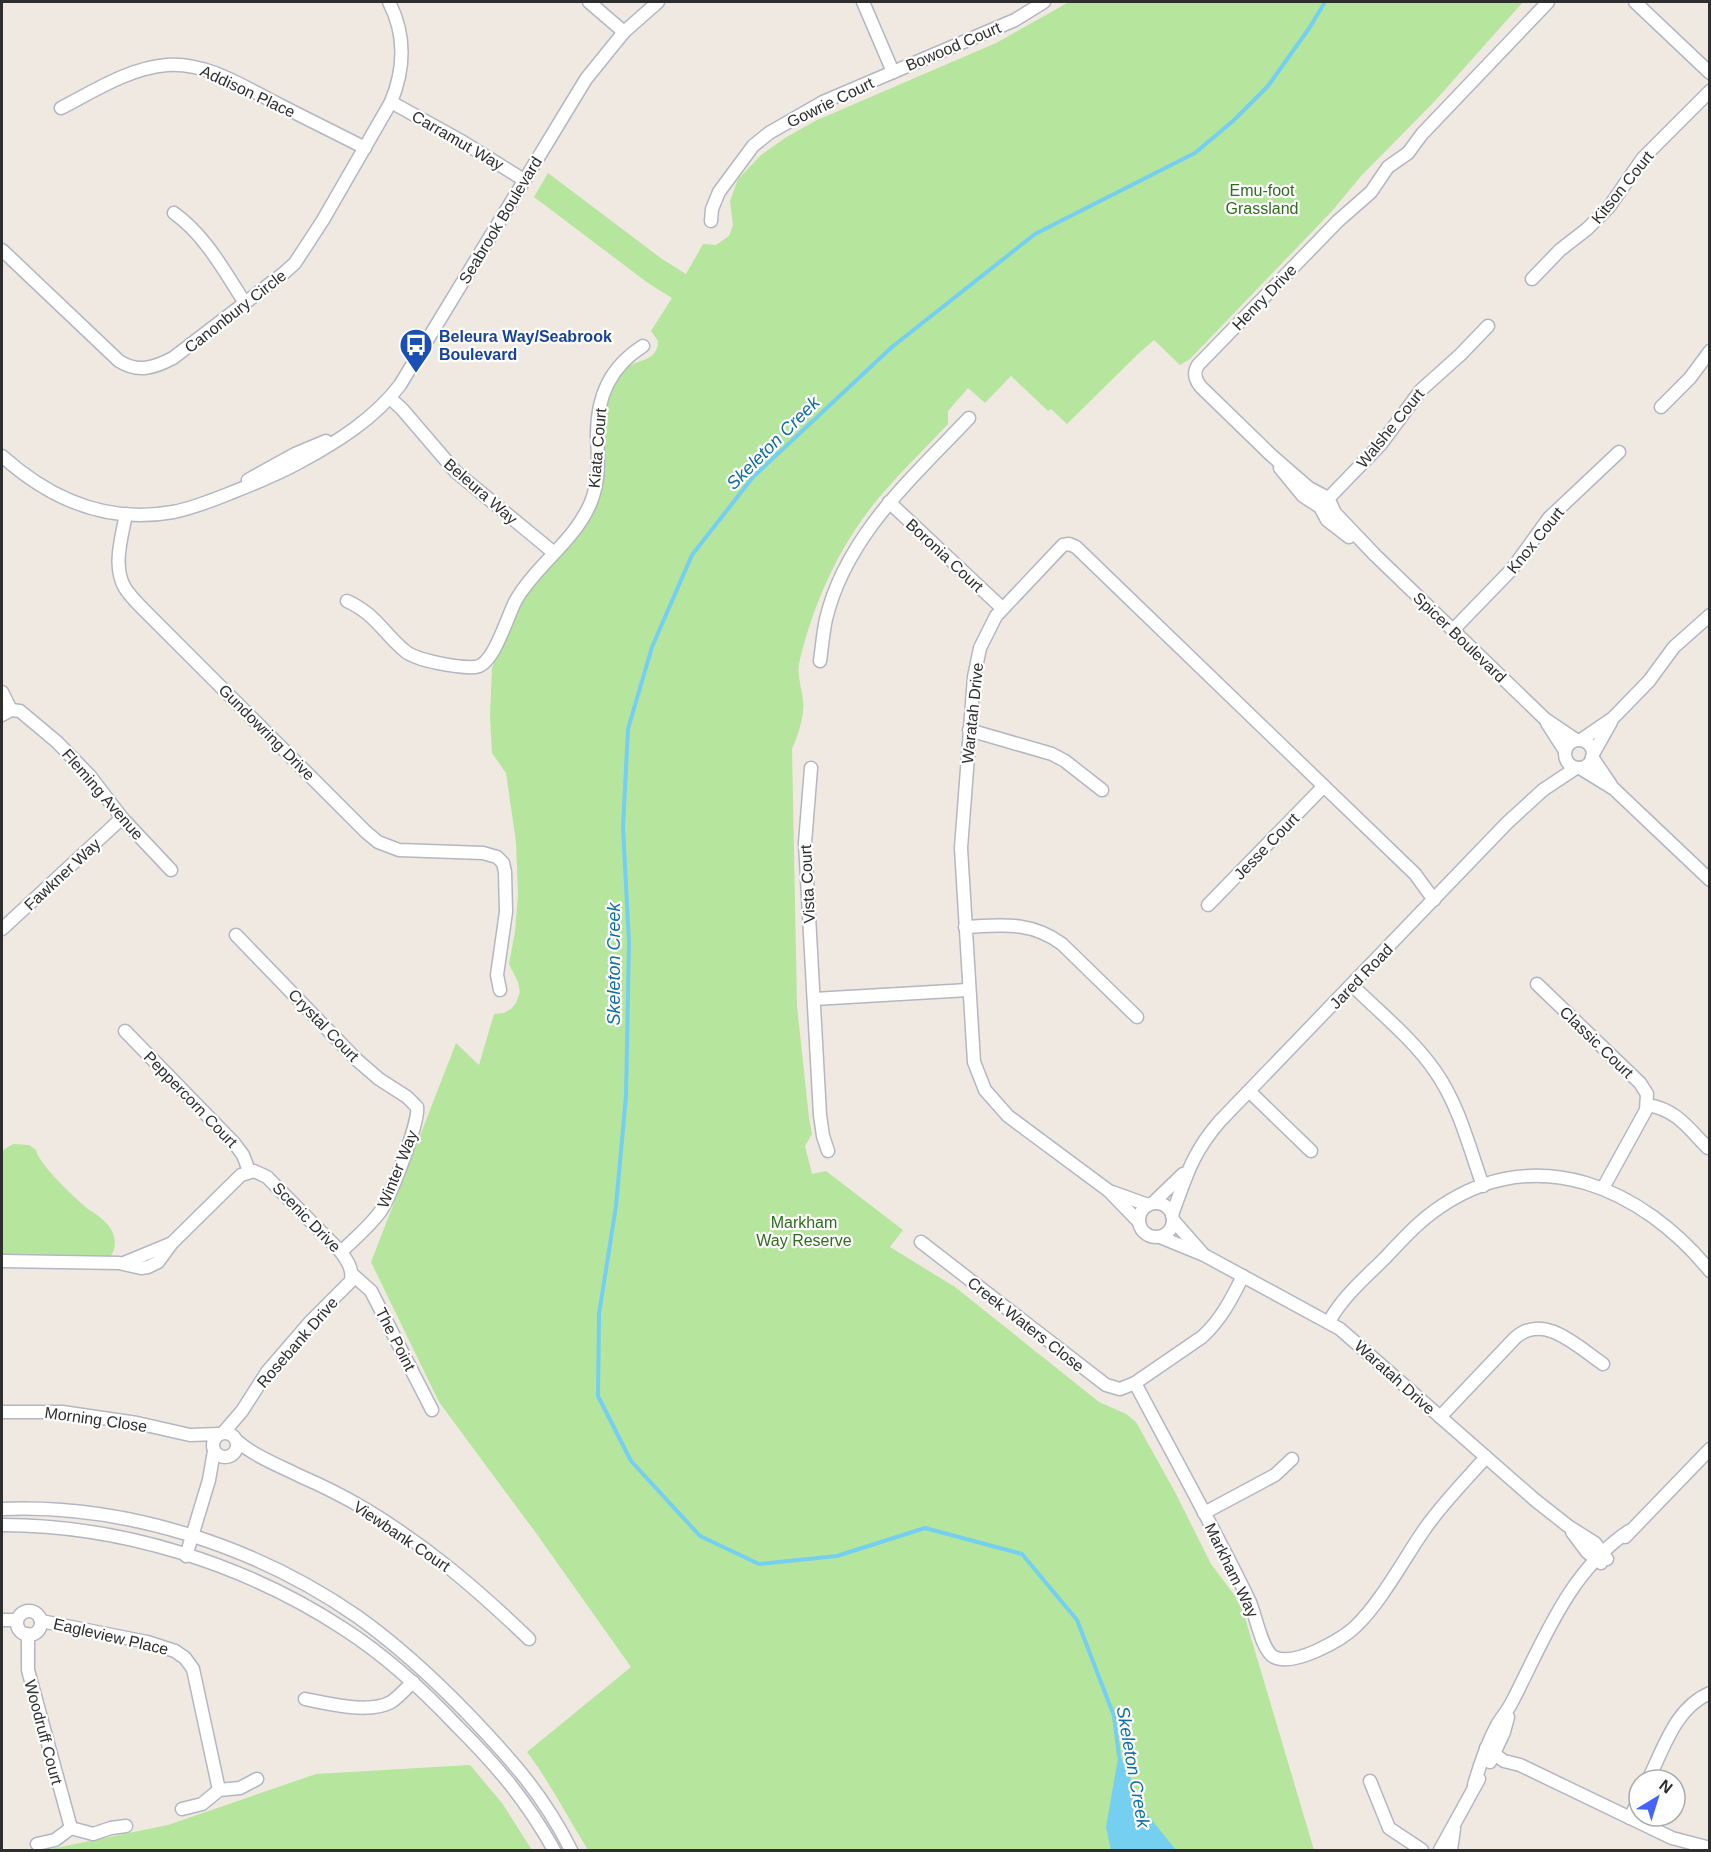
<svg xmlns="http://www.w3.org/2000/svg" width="1711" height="1852" font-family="Helvetica,sans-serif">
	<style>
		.green { fill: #b6e59e }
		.water { fill: #75cff0 }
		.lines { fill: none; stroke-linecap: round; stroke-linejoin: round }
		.stream { stroke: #75cff0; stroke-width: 4 }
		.minor-casing { stroke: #b4b7c1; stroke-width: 15 }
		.minor { stroke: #fff; stroke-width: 12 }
		.labels { text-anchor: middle; stroke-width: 4.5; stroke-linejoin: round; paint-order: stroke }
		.street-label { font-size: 16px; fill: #2e2e2e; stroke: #fff }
		.park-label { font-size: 16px; fill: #2c6e1b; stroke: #fff }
		.transit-label { font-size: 16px; font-weight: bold; fill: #164399; stroke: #fff; text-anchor: start }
		.water-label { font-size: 18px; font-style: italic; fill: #0d6fa3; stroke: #fff }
	</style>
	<rect width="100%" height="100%" fill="#efe9e1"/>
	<g class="green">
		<path d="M 1069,2 L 1523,2 L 1433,103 L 1361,176 L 1332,211 L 1190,359 L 1180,365 L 1154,340 L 1137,355 L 1067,424 L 1051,409 L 1048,411 L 1011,376 L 985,403 L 968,388 L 948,411 L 948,424 C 916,458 881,490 855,530 C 829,569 809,619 799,664 C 797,675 802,689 803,700 C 805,716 798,735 792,749 L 797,1006 L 809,1118 L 812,1134 L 805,1146 L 812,1174 L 826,1171 L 903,1230 L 890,1247 L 955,1287 L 1099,1402 L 1126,1414 L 1136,1422 L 1175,1492 L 1211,1564 L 1235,1596 L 1244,1614 L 1314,1850 L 588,1850 C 568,1818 550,1782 527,1752 L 631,1667 L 536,1533 L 439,1402 L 371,1262 L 456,1043 L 479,1065 L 494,1014 L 504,1013 L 511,1009 L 516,1003 L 520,992 L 518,982 L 509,964 L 515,932 L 518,894 L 516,842 L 506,773 L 492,753 L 490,716 L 492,668 L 509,625 L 523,598 L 602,484 C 607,447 597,408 619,375 C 631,357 658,365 658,341 L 651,331 L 672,298 L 648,283 L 534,197 L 548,173 L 662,259 L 686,274 L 703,244 L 716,245 L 729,236 L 733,225 L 730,201 L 738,179 L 761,155 L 785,138 L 815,121 L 996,43 Z"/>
		<path d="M 13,1144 L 29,1145 L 36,1150 C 39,1165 75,1198 88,1209 C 96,1214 108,1222 112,1231 C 116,1239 116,1250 110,1257 L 2,1254 L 2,1151 Z"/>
		<polygon points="470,1765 502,1803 532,1850 46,1850 168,1825 316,1774"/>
	</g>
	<polygon class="water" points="1119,1753 1146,1813 1176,1850 1111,1850 1106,1827"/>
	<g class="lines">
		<polyline class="stream" points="1119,1756 1114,1716 1077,1620 1022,1554 925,1528 837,1556 759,1564 700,1536 631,1461 598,1396 599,1314 616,1206 626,1096 629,943 623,827 628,729 652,647 692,555 753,477 892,347 1035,234 1195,153 1233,121 1268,86 1310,27 1325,2"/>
		<g class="minor-casing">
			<g id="minor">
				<polyline points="589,2 624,32"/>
				<polyline points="863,2 893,72"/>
				<path d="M 1548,2 L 1422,134 L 1408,153 L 1388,167 L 1371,192 L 1338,221 L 1198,365 C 1193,373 1195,380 1201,387 L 1271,455 L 1309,488 L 1328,498 L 1335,513 L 1375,555 L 1545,719 L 1576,740"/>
				<polyline points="1635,2 1710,73"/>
				<polyline points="391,102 463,142 524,180"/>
				<path d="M 61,108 C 94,91 129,68 167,65 C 207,62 244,87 278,104 C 307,119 336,133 365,148"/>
				<path d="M 174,213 C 206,236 224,271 245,303"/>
				<polyline points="711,221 712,209 719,192 753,146 769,133 823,102 1015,20 1044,2"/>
				<path d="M 2,250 L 119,361 C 138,373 154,368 173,358 L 284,273 L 295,263 L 323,220 L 391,102 C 405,68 406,35 389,2"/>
				<polyline points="1532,279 1560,250 1587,229 1609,207 1643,158 1710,91"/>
				<polyline points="390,398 402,409 456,472 553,552"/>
				<polyline points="1661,407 1690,378 1710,351"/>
				<path d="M 2,456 C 50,499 107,524 173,512 C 194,508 213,500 233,492 C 256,483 278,474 300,462 C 337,442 374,419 400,385 L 586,79 L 624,32 L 658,2"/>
				<polyline points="1280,468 1303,496 1320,507 1327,520 1349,537"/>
				<polyline points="248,480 295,454 326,441"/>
				<polyline points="889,502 1002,608"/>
				<polyline points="1320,507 1381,444 1421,390 1460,355 1488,326"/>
				<path d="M 126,514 C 122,536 112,567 125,588 C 130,596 137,603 144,610 L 366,832 L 378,842 L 399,850 L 483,853 L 497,857 L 503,863 L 505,872 L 506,912 L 497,975 L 500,990"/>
				<path d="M 347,601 C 377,615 382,632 405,651 C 417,661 459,668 475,667 C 494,666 507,616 516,600 C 537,564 575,541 591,502 C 600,479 598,458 597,435 C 597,396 610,367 643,346"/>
				<polyline points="1453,630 1512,569 1549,518 1619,452"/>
				<path d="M 820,661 C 822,647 823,633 826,619 C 846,536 912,478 969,418"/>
				<polyline points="2,692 11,710"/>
				<polyline points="2,715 11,710 20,711 57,742 90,776 122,818 171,870"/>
				<polyline points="1547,723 1565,751"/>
				<polyline points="969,730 1052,754 1065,761 1102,790"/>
				<polyline points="1581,740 1613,718 1649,681 1674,647 1710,615"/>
				<circle cx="1579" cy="754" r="14"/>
				<polyline points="1593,754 1611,722"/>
				<polyline points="1592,757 1611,785"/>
				<polyline points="811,768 805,843 820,1115 823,1136 828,1151"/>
				<polyline points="1580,768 1614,789 1710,880"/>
				<polyline points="1208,905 1324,786"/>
				<path d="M 965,927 C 1003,925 1031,921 1062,944 L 1137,1017"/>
				<polyline points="2,929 122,818"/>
				<path d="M 236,935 L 357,1060 L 379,1079 L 407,1097 L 417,1107 C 420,1121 390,1198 380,1212 C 369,1227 354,1239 341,1252"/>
				<polyline points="1537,984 1640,1083 1647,1094 1646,1110 1603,1188"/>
				<path d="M 1352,985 C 1380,1013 1413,1039 1435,1071 C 1459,1105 1469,1147 1483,1186"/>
				<polyline points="814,999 968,990"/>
				<polyline points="125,1031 234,1143 243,1155 249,1171"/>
				<polyline points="1249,1091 1311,1151"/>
				<path d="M 1648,1105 C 1677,1110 1688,1128 1708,1148"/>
				<polyline points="1112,1192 1148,1205"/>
				<circle cx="1156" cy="1220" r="17"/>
				<polyline points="1153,1203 1183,1174"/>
				<path d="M 1172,1215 C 1186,1177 1192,1153 1220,1121 L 1507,823 L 1543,790 L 1576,768"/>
				<polyline points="1173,1220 1203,1254"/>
				<polyline points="1139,1222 1109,1191 1008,1116 985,1090 974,1062 961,848 974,677 980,648 996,616 1063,545 1069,544 1076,547 1415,874 1434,900"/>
				<polyline points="1160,1237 1204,1255 1340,1329 1535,1500 1568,1526 1595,1543 1607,1559"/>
				<polyline points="921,1242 1106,1385 1120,1389 1135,1383"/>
				<path d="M 2,1261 L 119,1263 L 141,1268 L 148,1267 L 158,1262 L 172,1243 L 241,1175 L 254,1171 L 267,1177 L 341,1252 C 348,1262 353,1269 351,1281 L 311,1321 L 267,1372 L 242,1411 L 223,1433"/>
				<polyline points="124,1263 170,1244"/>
				<polyline points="352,1274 371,1291 432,1410"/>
				<path d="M 1243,1276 C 1232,1298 1221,1320 1202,1337 L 1135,1383 C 1173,1455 1213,1526 1249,1600 C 1256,1614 1261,1650 1274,1657 C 1294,1667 1342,1640 1356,1626 C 1381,1602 1404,1559 1424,1530 C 1442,1504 1465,1481 1486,1457"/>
				<path d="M 1329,1322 C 1342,1297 1366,1277 1386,1257 C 1403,1239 1419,1221 1440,1207 C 1537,1141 1642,1188 1710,1271"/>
				<polyline points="2,1412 62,1412 137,1423 190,1435 219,1434"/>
				<path d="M 1440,1417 L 1515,1338 C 1544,1312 1578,1347 1603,1364"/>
				<circle cx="225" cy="1445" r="12"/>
				<path d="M 237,1441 C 256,1457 278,1465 300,1476 C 323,1486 345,1497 365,1509 C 427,1546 478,1590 529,1639"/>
				<path d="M 2,1509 C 126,1504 256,1546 358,1617 C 397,1645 433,1678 467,1713 C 510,1758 543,1794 571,1850"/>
				<polyline points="1204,1513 1275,1475 1292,1459"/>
				<path d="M 2,1525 C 121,1525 245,1564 344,1629 C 386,1656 423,1690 457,1726 C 498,1767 526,1800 554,1850"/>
				<polyline points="1572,1532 1587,1552 1601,1563"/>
				<polyline points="1625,1537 1710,1449"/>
				<polyline points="186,1556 209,1480 214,1451"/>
				<circle cx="29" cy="1623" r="12"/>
				<polyline points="2,1620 17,1620"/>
				<polyline points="41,1621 147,1642 175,1651 185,1658 193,1669 219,1790"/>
				<polyline points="28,1634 28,1670 71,1828"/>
				<path d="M 305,1699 C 329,1704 370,1714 391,1702 C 399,1697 406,1688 413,1682"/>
				<polyline points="1486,1748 1504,1761 1520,1765 1672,1838 1710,1848"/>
				<polyline points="1490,1762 1504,1732 1508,1717"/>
				<path d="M 1648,1780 C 1664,1748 1675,1708 1710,1693"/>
				<polyline points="1370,1781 1389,1828 1422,1850"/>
				<path d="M 1474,1785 C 1480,1764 1487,1744 1497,1725 C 1502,1717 1508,1710 1512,1702 C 1544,1640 1569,1571 1629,1531"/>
				<polyline points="182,1809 202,1804 219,1790 240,1788 257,1779"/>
				<polyline points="1630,1818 1639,1799"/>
				<polyline points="37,1844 55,1840 71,1828 93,1834 111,1828 126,1826"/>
				<polyline points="1440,1850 1479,1779"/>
				<polyline points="1451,1850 1454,1829"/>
			</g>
		</g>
		<use href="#minor" class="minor"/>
	</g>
	<defs>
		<g id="bus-pin" transform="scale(1.725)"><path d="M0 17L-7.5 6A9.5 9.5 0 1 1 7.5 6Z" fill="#1a4fb4" stroke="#fff"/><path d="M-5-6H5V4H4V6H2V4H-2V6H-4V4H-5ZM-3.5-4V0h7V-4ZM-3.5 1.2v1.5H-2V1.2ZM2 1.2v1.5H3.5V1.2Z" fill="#fff"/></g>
	</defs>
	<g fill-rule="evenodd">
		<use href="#bus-pin" x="416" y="345"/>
	</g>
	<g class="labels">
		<g class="street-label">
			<text transform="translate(953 46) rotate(-23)" y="6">Bowood Court</text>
			<text transform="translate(248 91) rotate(25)" y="6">Addison Place</text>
			<text transform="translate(830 102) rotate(-26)" y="6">Gowrie Court</text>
			<text transform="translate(458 140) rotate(30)" y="6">Carramut Way</text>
			<text transform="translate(1622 187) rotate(-51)" y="6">Kitson Court</text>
			<text transform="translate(500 220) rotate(-59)" y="6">Seabrook Boulevard</text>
			<text transform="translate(1264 297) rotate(-46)" y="6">Henry Drive</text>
			<text transform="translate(235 311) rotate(-38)" y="6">Canonbury Circle</text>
			<text transform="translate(1390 428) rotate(-51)" y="6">Walshe Court</text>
			<text transform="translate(597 448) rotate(-85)" y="6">Kiata Court</text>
			<text transform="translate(481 491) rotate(41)" y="6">Beleura Way</text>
			<text transform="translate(1535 540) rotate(-51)" y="6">Knox Court</text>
			<text transform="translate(945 555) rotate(43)" y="6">Boronia Court</text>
			<text transform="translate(1460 637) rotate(44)" y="6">Spicer Boulevard</text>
			<text transform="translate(972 713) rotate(-84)" y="6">Waratah Drive</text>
			<text transform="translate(267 732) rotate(45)" y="6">Gundowring Drive</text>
			<text transform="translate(103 794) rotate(49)" y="6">Fleming Avenue</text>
			<text transform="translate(1266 846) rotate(-46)" y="6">Jesse Court</text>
			<text transform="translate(62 874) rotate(-43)" y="6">Fawkner Way</text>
			<text transform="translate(807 884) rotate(-93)" y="6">Vista Court</text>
			<text transform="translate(1361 976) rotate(-46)" y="6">Jared Road</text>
			<text transform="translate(324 1025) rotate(46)" y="6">Crystal Court</text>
			<text transform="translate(1597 1042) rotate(44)" y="6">Classic Court</text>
			<text transform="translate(191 1099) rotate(46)" y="6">Peppercorn Court</text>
			<text transform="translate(397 1169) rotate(-68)" y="6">Winter Way</text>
			<text transform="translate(307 1217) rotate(46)" y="6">Scenic Drive</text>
			<text transform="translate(1026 1324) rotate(38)" y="6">Creek Waters Close</text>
			<text transform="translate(396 1339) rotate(63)" y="6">The Point</text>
			<text transform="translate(297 1342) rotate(-49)" y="6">Rosebank Drive</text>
			<text transform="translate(1395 1377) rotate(42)" y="6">Waratah Drive</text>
			<text transform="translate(96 1419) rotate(8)" y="6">Morning Close</text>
			<text transform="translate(402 1536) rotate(34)" y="6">Viewbank Court</text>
			<text transform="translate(1232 1570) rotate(64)" y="6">Markham Way</text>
			<text transform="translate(111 1636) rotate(13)" y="6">Eagleview Place</text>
			<text transform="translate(44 1732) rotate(75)" y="6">Woodruff Court</text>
		</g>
		<g class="park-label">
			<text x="1262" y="196">Emu-foot<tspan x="1262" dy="18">Grassland</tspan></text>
			<text x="804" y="1228">Markham<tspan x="804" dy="18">Way Reserve</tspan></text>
		</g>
		<g class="transit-label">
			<text x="439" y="342">Beleura Way/Seabrook<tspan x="439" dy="18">Boulevard</tspan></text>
		</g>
		<g class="water-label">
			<text transform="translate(773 443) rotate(-45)" y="6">Skeleton Creek</text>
			<text transform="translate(614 964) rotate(-90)" y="6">Skeleton Creek</text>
			<text transform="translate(1133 1767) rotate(80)" y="6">Skeleton Creek</text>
		</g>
	</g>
	<rect width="1711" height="1852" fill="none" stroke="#2e2e2e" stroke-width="6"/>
	<g transform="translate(1657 1798) rotate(38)"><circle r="28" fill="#ffffff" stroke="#ababab" stroke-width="1.5"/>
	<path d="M0-4.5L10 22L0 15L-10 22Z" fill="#4264fb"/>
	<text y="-9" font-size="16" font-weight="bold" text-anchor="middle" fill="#2e2e2e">N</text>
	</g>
</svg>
